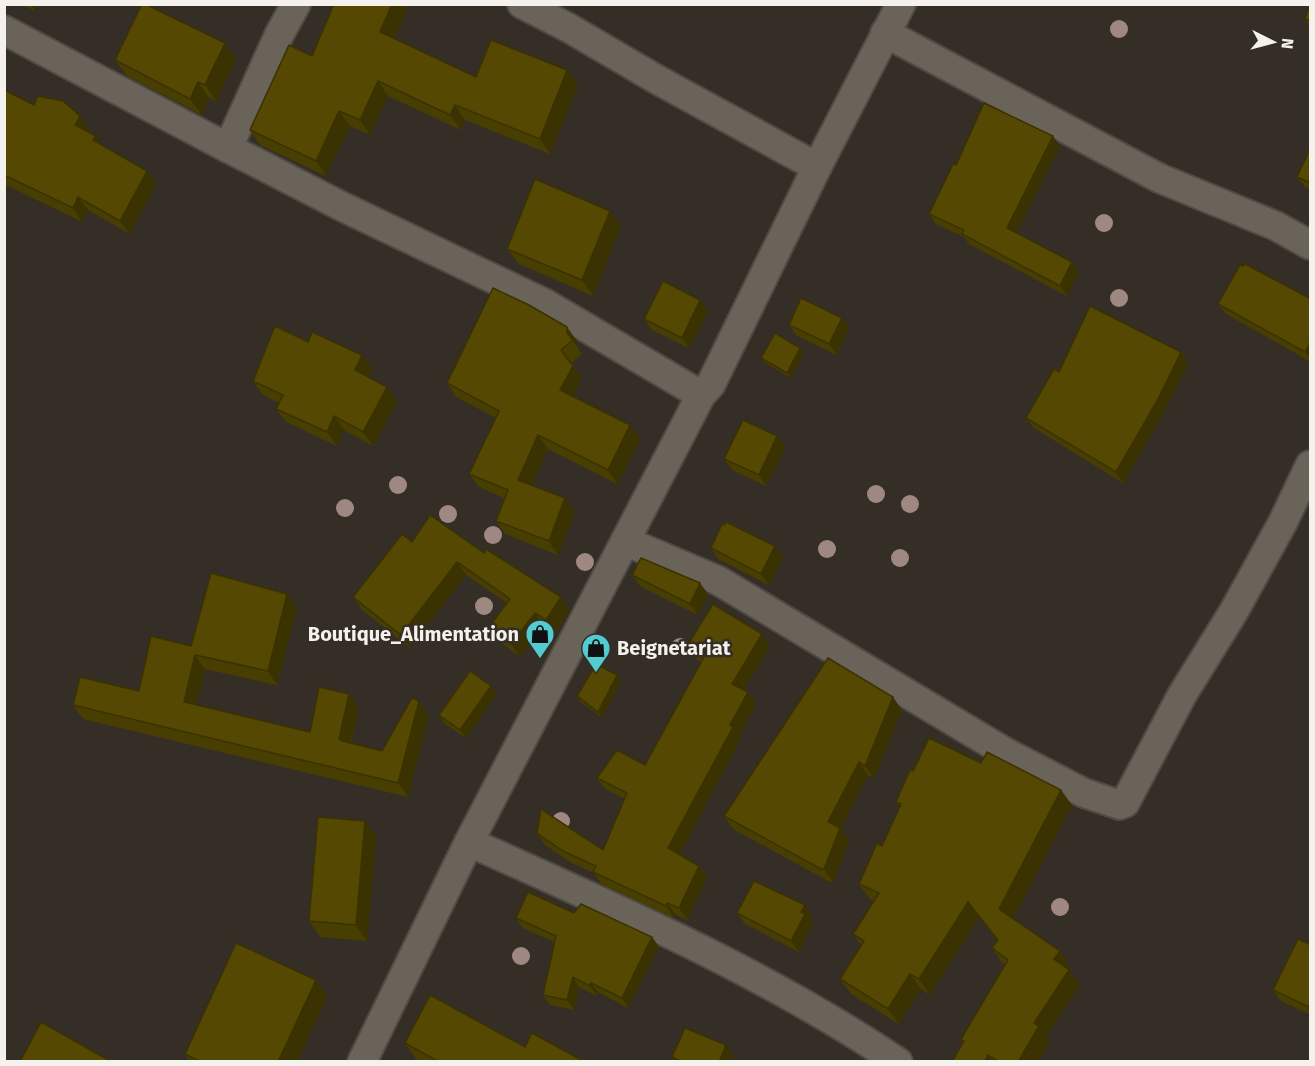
<svg xmlns="http://www.w3.org/2000/svg" width="1315" height="1066" font-family="'Fira Sans',sans-serif">
	<style>
		.lines { fill: none; stroke-linecap: round; stroke-linejoin: round }
		.minor-casing { stroke: #4f4b44; stroke-width: 32 }
		.minor { stroke: #6a635a; stroke-width: 28 }
		.tree { fill: #a08882 }
		.wall { fill: #483e02 }
		.shaded-wall { fill: #3b3201 }
		.building { fill: #544802; stroke: #3b3201; stroke-width: 1.5 }
		.labels { text-anchor: middle; stroke-width: 5; stroke-linejoin: round; paint-order: stroke }
		.poi-label { font-size: 20px; font-weight: bold; fill: #f5f1ec; stroke: #342e26; text-anchor: end }
	</style>
	<rect width="100%" height="100%" fill="#342e26"/>
	<g class="lines">
		<g class="minor-casing">
			<g id="minor">
				<polyline points="522,4 569,28 656,79 817,167"/>
				<polyline points="4,30 228,148 279,35 296,4"/>
				<polyline points="885,33 1159,178 1276,226 1310,245"/>
				<polyline points="228,148 343,207 546,304 701,395"/>
				<polyline points="625,541 719,581 1005,752 1084,793 1120,805 1125,803 1182,695 1234,611 1283,522 1310,465"/>
				<path d="M 469,842 C 616,908 764,972 898,1062"/>
				<polyline points="362,1062 469,842 701,395 711,384 817,167 901,4"/>
			</g>
		</g>
		<use href="#minor" class="minor"/>
	</g>
	<g class="tree">
		<circle cx="1119" cy="29" r="9"/>
		<circle cx="1104" cy="223" r="9"/>
		<circle cx="1119" cy="298" r="9"/>
		<circle cx="398" cy="485" r="9"/>
		<circle cx="876" cy="494" r="9"/>
		<circle cx="910" cy="504" r="9"/>
		<circle cx="345" cy="508" r="9"/>
		<circle cx="448" cy="514" r="9"/>
		<circle cx="493" cy="535" r="9"/>
		<circle cx="827" cy="549" r="9"/>
		<circle cx="900" cy="558" r="9"/>
		<circle cx="585" cy="562" r="9"/>
		<circle cx="484" cy="606" r="9"/>
		<circle cx="680" cy="647" r="9"/>
		<circle cx="561" cy="821" r="9"/>
		<circle cx="1060" cy="907" r="9"/>
		<circle cx="521" cy="956" r="9"/>
	</g>
	<g class="wall">
		<polygon points="21,4 38,4 35,11"/>
		<polygon points="334,4 403,4 407,10 394,39 476,77 567,70 578,85 550,154 465,120 461,130 388,96 370,135 350,126 326,176 260,145 250,130 312,56"/>
		<polygon points="1311,4 1311,27 1305,19"/>
		<polygon points="225,43 236,59 216,101 209,98 202,115 127,76 115,60"/>
		<polygon points="4,90 34,105 80,116 89,130 88,132 102,145 147,171 156,184 130,234 88,210 82,222 4,184"/>
		<polygon points="1060,146 1016,233 1072,262 1079,272 1067,296 969,244 964,237 936,224 929,214 956,165"/>
		<polygon points="1311,147 1311,190 1305,187 1297,177"/>
		<polygon points="621,226 593,296 519,264 507,249"/>
		<polygon points="493,288 577,341 576,345 582,354 571,363 582,379 573,396 630,425 640,439 617,484 548,449 532,485 575,512 558,555 505,534 496,521 504,498 479,487 469,474 496,418 456,397 447,383"/>
		<polygon points="1311,299 1311,362 1226,314 1218,304"/>
		<polygon points="708,311 689,348 652,330 644,319"/>
		<polygon points="842,318 849,328 837,355 797,336 789,325"/>
		<polygon points="308,342 372,369 368,377 387,387 397,401 373,446 344,430 337,446 286,422 276,409 279,403 263,395 253,381"/>
		<polygon points="804,353 791,378 765,363 761,358"/>
		<polygon points="1189,363 1164,412 1123,483 1034,428 1026,418 1059,372"/>
		<polygon points="777,436 785,447 766,486 732,470 724,459"/>
		<polygon points="412,542 484,553 570,610 555,633 544,626 520,657 498,640 489,627 507,603 466,575 410,648 362,610 353,597"/>
		<polygon points="711,548 783,557 769,585 718,559"/>
		<polygon points="632,575 708,594 698,615 640,586"/>
		<polygon points="287,594 297,608 277,685 205,669 196,705 310,732 359,708 351,744 382,751 429,715 408,797 83,719 73,705 139,691 191,646"/>
		<polygon points="687,646 770,646 743,690 756,704 739,735 741,738 679,855 699,866 707,878 687,920 675,914 674,918 601,884 594,873 572,863 545,845 537,833 603,850 625,799 605,789 597,778 645,765 701,662 695,658"/>
		<polygon points="617,675 621,681 602,718 581,702 577,696"/>
		<polygon points="491,686 497,694 466,738 445,724 439,715"/>
		<polygon points="902,710 874,779 868,775 841,828 849,841 833,882 830,882 733,829 724,816"/>
		<polygon points="981,763 1072,805 1013,919 1060,951 1070,967 1068,969 1080,985 1046,1036 1050,1041 1038,1062 952,1062 963,1042 961,1039 1005,965 1003,964 992,948 997,941 979,917 930,995 921,989 899,1024 851,994 840,979 861,945 853,934 874,901 870,899 859,884 882,846 900,807 896,802 913,771"/>
		<polygon points="365,821 376,837 367,941 320,937 309,921"/>
		<polygon points="574,913 652,937 659,947 628,1008 598,992 597,996 579,987 574,1010 550,1005 543,995 554,942 523,928 516,918"/>
		<polygon points="737,913 812,916 810,921 812,925 799,952 745,924"/>
		<polygon points="1311,945 1311,1015 1281,1001 1273,990"/>
		<polygon points="316,980 327,996 297,1062 190,1062 185,1054"/>
		<polygon points="405,1043 525,1047 585,1062 420,1062 416,1059"/>
		<polygon points="734,1056 732,1062 676,1062 672,1057"/>
	</g>
	<g class="shaded-wall">
		<polygon points="31,4 38,4 35,11"/>
		<polygon points="392,4 403,4 407,10 391,47 380,32"/>
		<polygon points="225,43 236,59 216,101 205,85"/>
		<polygon points="567,70 578,85 550,154 540,139"/>
		<polygon points="378,81 388,96 370,135 360,120"/>
		<polygon points="198,82 209,98 202,115 190,99"/>
		<polygon points="455,105 465,120 461,130 450,115"/>
		<polygon points="339,111 350,126 326,176 316,161"/>
		<polygon points="80,116 89,130 84,139 75,125"/>
		<polygon points="96,136 105,149 93,140"/>
		<polygon points="1053,136 1060,146 1014,238 1007,228"/>
		<polygon points="147,171 156,184 130,234 120,221"/>
		<polygon points="78,197 88,210 82,222 73,208"/>
		<polygon points="610,211 621,226 593,296 582,280"/>
		<polygon points="1072,262 1079,272 1067,296 1060,286"/>
		<polygon points="700,300 708,311 689,348 682,338"/>
		<polygon points="842,318 849,328 837,355 829,344"/>
		<polygon points="567,327 577,341 576,345 567,333"/>
		<polygon points="1311,342 1311,360 1305,352"/>
		<polygon points="800,348 804,353 791,378 787,373"/>
		<polygon points="1181,352 1189,363 1164,412 1123,483 1116,472"/>
		<polygon points="362,355 372,369 365,384 355,370"/>
		<polygon points="573,366 582,379 569,403 560,390"/>
		<polygon points="387,387 397,401 373,446 363,432"/>
		<polygon points="334,416 344,430 337,446 327,432"/>
		<polygon points="630,425 640,439 617,484 608,470"/>
		<polygon points="538,435 548,449 528,494 518,480"/>
		<polygon points="777,436 785,447 766,486 759,475"/>
		<polygon points="565,498 575,512 558,555 549,541"/>
		<polygon points="775,546 783,557 769,585 761,574"/>
		<polygon points="457,562 466,575 410,648 401,635"/>
		<polygon points="700,583 708,594 698,615 690,604"/>
		<polygon points="287,594 297,608 277,685 268,671"/>
		<polygon points="561,597 570,610 555,633 546,620"/>
		<polygon points="535,613 544,626 520,657 511,644"/>
		<polygon points="762,634 770,646 740,695 732,684"/>
		<polygon points="195,655 205,669 194,716 184,702"/>
		<polygon points="617,675 621,681 602,718 598,712"/>
		<polygon points="491,686 497,694 466,738 460,730"/>
		<polygon points="748,692 756,704 739,735 741,738 677,860 668,848 730,725"/>
		<polygon points="349,694 359,708 349,749 339,739"/>
		<polygon points="893,697 902,710 874,779 865,766"/>
		<polygon points="419,701 429,715 408,797 398,783"/>
		<polygon points="859,762 868,775 841,828 849,841 833,882 824,869 828,822"/>
		<polygon points="1061,790 1072,805 1010,924 999,909"/>
		<polygon points="365,821 376,837 367,941 356,925"/>
		<polygon points="699,866 707,878 687,920 679,908"/>
		<polygon points="968,902 979,917 930,995 919,979"/>
		<polygon points="667,903 675,914 674,918 666,906"/>
		<polygon points="805,905 812,916 810,921 812,925 799,952 791,941 801,912"/>
		<polygon points="652,937 659,947 628,1008 622,998"/>
		<polygon points="1060,951 1070,967 1065,975 1054,959"/>
		<polygon points="1069,970 1080,985 1046,1036 1050,1041 1038,1062 1018,1062 1034,1023"/>
		<polygon points="910,974 921,989 899,1024 888,1009"/>
		<polygon points="573,977 579,987 574,1010 567,1000"/>
		<polygon points="316,980 327,996 297,1062 278,1062"/>
		<polygon points="591,983 598,992 597,996 590,986"/>
		<polygon points="726,1045 734,1056 732,1062 719,1062"/>
		<polygon points="988,1055 993,1062 984,1062"/>
	</g>
	<g class="building">
		<polygon points="142,4 145,4 225,43 205,85 198,82 190,99 115,60"/>
		<polygon points="334,4 392,4 380,32 476,77 491,40 567,70 540,139 455,105 450,115 378,81 360,120 339,111 316,161 250,130 289,45 312,56"/>
		<polygon points="1310,4 1311,4 1311,21 1305,19"/>
		<polygon points="4,90 34,105 38,96 63,101 80,116 75,125 96,136 93,140 147,171 120,221 78,197 73,208 4,175"/>
		<polygon points="984,103 1053,136 1007,228 1072,262 1060,286 962,234 964,230 929,214 953,164 956,165"/>
		<polygon points="1311,147 1311,183 1297,177"/>
		<polygon points="535,179 610,211 582,280 507,249"/>
		<polygon points="1245,264 1311,299 1311,342 1305,352 1218,304 1240,265 1243,266"/>
		<polygon points="663,281 700,300 682,338 644,319"/>
		<polygon points="493,288 529,305 567,327 567,333 573,340 561,350 573,366 560,390 630,425 608,470 538,435 518,480 565,498 549,541 496,521 508,490 469,474 499,411 447,383"/>
		<polygon points="801,298 842,318 829,344 789,325"/>
		<polygon points="1090,306 1181,352 1157,401 1116,472 1026,418 1054,369 1059,372"/>
		<polygon points="275,326 308,342 312,332 362,355 355,370 387,387 363,432 334,416 327,432 276,409 283,395 253,381"/>
		<polygon points="775,333 800,348 787,373 761,358"/>
		<polygon points="743,420 777,436 759,475 724,459"/>
		<polygon points="430,515 484,553 486,549 561,597 546,620 535,613 511,644 489,627 510,599 457,562 401,635 353,597 402,534 412,542"/>
		<polygon points="726,522 775,546 761,574 711,548 722,524 724,525"/>
		<polygon points="641,558 700,583 690,604 632,575"/>
		<polygon points="211,573 287,594 268,671 195,655 184,702 310,732 319,687 349,694 339,739 342,740 342,741 382,751 412,698 419,701 398,783 73,705 80,677 139,691 151,636 191,646"/>
		<polygon points="713,604 762,634 732,684 748,692 730,725 733,727 668,848 699,866 679,908 667,903 666,906 593,872 596,866 563,851 537,833 541,809 603,850 627,793 597,778 617,750 645,765 704,657 687,646"/>
		<polygon points="828,658 893,697 865,766 859,762 828,822 840,828 824,869 821,869 724,816"/>
		<polygon points="596,664 617,675 598,712 577,696"/>
		<polygon points="470,671 491,686 460,730 439,715"/>
		<polygon points="929,738 981,763 987,752 1061,790 999,909 1060,951 1054,959 1069,970 1034,1023 1039,1026 1018,1062 999,1062 988,1055 984,1062 952,1062 964,1041 961,1039 1008,960 992,948 998,940 968,902 919,979 910,974 888,1009 840,979 864,941 853,934 879,893 859,884 877,843 882,846 901,804 896,802 910,770 913,771"/>
		<polygon points="318,817 365,821 356,925 309,921"/>
		<polygon points="754,881 805,905 801,912 805,914 791,941 737,913"/>
		<polygon points="528,892 574,913 581,904 652,937 622,998 591,983 590,986 573,977 567,1000 543,995 556,936 516,918"/>
		<polygon points="1298,939 1311,945 1311,1008 1273,990"/>
		<polygon points="236,943 316,980 278,1062 201,1062 185,1054"/>
		<polygon points="430,995 525,1047 532,1033 585,1062 439,1062 405,1043"/>
		<polygon points="41,1022 112,1062 20,1062"/>
		<polygon points="685,1028 726,1045 719,1062 683,1062 672,1057"/>
	</g>
	<defs>
		<g id="shop-pin" transform="scale(1.5)"><path d="M0 17L-7.5 6A9.5 9.5 0 1 1 7.5 6Z" fill="#52ccd0" stroke="#342e26"/><path d="M-5-2.5h2.3a2.7 3.5 0 0 1 5.4 0H5L5.5 6h-11ZM-1.5-2.5h3a1.5 2.3 0 0 0-3 0Z" fill="#111"/></g>
	</defs>
	<g fill-rule="evenodd">
		<use href="#shop-pin" x="540" y="634"/>
		<use href="#shop-pin" x="596" y="648"/>
	</g>
	<g class="labels">
		<g class="poi-label">
			<text x="519" y="641">Boutique_Alimentation</text>
			<text x="617" y="655" text-anchor="start">Beignetariat</text>
		</g>
	</g>
	<rect width="1315" height="1066" fill="none" stroke="#f5f1ec" stroke-width="12"/>
	<g transform="translate(1273 42) rotate(96)" stroke="#342e26" stroke-width="4.5" paint-order="stroke">
	<path d="M0-4.5L10 22L0 15L-10 22Z" fill="#f5f1ec"/>
	<text y="-9" font-size="16" font-weight="bold" text-anchor="middle" fill="#f5f1ec">N</text>
	</g>
</svg>
